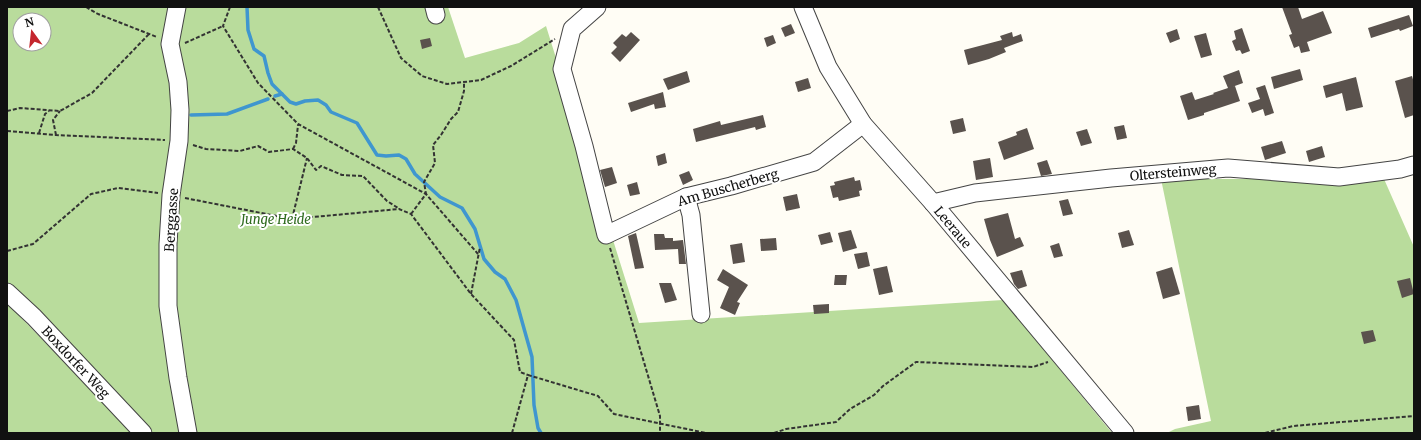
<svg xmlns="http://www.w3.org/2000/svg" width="1421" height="440" font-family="Merriweather,serif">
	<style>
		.forest { fill: #b9dc9c; fill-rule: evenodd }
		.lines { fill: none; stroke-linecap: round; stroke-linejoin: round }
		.stream { stroke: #3f96cf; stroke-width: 3.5 }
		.building { fill: #5a524d }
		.minor-casing { stroke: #444; stroke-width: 19 }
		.path { stroke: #333; stroke-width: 2; stroke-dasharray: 4 2; stroke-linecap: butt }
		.minor { stroke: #fff; stroke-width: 17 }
		.labels { text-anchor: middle; stroke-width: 4; stroke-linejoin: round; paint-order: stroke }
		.street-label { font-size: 13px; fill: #111; stroke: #fff }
		.park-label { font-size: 13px; font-style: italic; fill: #2f6b1f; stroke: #fff }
	</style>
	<rect width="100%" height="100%" fill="#fffdf5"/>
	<g class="forest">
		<path d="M 7,7 L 448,7 L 465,58 L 519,43 L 546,26 L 639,323 L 1003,300 L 1112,433 L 150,433 L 7,283 ZM 20,20 L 44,20 L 44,44 L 20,44 Z"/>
		<polygon points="1161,179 1384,179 1414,247 1414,433 1167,433 1175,429 1211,421"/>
		<polygon points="7,303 133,433 7,433"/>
	</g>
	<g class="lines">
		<g class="stream">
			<polyline points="247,7 248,30 254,49 264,56 268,73 272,84 290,102 296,104 305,101 318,100 326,105 331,112 357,123 377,155 386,156 399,155 406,159 415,174 440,197 462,208 475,229 484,259 495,272 505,279 516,300 532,357 534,405 538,428 541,433"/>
			<polyline points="275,96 282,94"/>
			<polyline points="191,115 227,114 268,99"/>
		</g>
	</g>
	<g class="building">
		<polygon points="1282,7 1298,7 1302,19 1323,11 1332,33 1307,42 1310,51 1301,53 1299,46 1294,48 1289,35 1292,34"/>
		<polygon points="1409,15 1413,26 1400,31 1399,29 1371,38 1368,28"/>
		<polygon points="791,24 795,33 785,37 781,28"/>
		<polygon points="1242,28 1250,51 1242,54 1240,50 1236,51 1232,41 1236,39 1234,31"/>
		<polygon points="1177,29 1180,39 1170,43 1166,33"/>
		<polygon points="631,32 640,40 620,62 611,53 617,47 613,43 622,34 626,37"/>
		<polygon points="1012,32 1013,37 1021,34 1023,41 1004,48 1006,52 989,59 968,65 964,50 1002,40 1000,36"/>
		<polygon points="1206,33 1212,55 1201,58 1194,36"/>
		<polygon points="773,35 776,43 767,47 764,38"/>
		<polygon points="430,38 432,46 422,49 420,40"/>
		<polygon points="1300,69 1303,80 1274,89 1271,77"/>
		<polygon points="1239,70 1243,83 1232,87 1235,86 1240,101 1204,113 1204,115 1188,120 1180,96 1192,92 1195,100 1214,94 1213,93 1228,88 1223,76"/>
		<polygon points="687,71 690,82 668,90 663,79"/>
		<polygon points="1412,76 1414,83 1414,115 1405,118 1395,81"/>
		<polygon points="1356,77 1363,107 1346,111 1342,93 1326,98 1323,86"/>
		<polygon points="808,78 811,88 798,92 795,82"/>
		<polygon points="1265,85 1274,113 1265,116 1263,109 1252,113 1248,103 1260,99 1256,88"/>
		<polygon points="663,92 666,107 655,109 654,104 631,112 628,103"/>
		<polygon points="763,115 766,127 756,130 755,127 696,142 693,129 720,121 721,125"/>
		<polygon points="963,118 966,131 953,134 950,121"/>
		<polygon points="1124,125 1127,138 1117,140 1114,127"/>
		<polygon points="1027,128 1034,149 1004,160 998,142 1017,135 1016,132"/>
		<polygon points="1087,129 1092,143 1081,146 1076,132"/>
		<polygon points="1282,141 1286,153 1265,160 1261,147"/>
		<polygon points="1322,146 1325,157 1309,162 1306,151"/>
		<polygon points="665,153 667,163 658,166 656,156"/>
		<polygon points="990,158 993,177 976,180 973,161"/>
		<polygon points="1047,160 1052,174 1041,176 1037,163"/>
		<polygon points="612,167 617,183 605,187 600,170"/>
		<polygon points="689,171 693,180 683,185 679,175"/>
		<polygon points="854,177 855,181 860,180 862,190 859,191 860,196 839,201 838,197 833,198 830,186 835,185 834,182"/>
		<polygon points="637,182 640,194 630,196 627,185"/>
		<polygon points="797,194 800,208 786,211 783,197"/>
		<polygon points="1068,199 1073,214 1063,216 1059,201"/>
		<polygon points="1008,213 1015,239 1020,237 1024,246 997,257 990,240 984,219"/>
		<polygon points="851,230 857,248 843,252 838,233"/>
		<polygon points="1129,230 1134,245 1122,248 1118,233"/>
		<polygon points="830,232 833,242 821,245 818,235"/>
		<polygon points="636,233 644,268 635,269 628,236"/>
		<polygon points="654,234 664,234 665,238 673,238 673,241 683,240 686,264 679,264 678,249 655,250"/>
		<polygon points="776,238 777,250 761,251 760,239"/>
		<polygon points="742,243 745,262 733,264 730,245"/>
		<polygon points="1059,243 1063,256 1054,258 1050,246"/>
		<polygon points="867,252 870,266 858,269 854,254"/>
		<polygon points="887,266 893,292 879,295 873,269"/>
		<polygon points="1172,267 1180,294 1163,299 1156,272"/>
		<polygon points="723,269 748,285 737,302 740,303 735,315 720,308 729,287 717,280"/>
		<polygon points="1022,270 1027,286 1018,289 1014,284 1010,273"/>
		<polygon points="835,275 847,275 846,285 834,285"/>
		<polygon points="1410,278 1414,294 1402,298 1397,281"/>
		<polygon points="659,283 671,283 677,300 665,303"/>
		<polygon points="829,304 829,313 814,314 813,305"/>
		<polygon points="1373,330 1376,341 1364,344 1361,332"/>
		<polygon points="1199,405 1201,419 1188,421 1186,407"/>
	</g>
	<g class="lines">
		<g class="minor-casing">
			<g id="minor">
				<polyline points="177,7 170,44 178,82 180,110 179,141 171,195 168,244 168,306 178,378 188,433"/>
				<polyline points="434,7 436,15"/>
				<polyline points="597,7 572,29 562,69 584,146 606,235 686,197 731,186 814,162 863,124"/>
				<polyline points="803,7 828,67 863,124 933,203 1125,433"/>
				<polyline points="686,197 691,215 701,314"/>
				<polyline points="933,203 975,193 1111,178 1228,168 1339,177 1400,169 1414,165"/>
				<polyline points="7,292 34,317 143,433"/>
			</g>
		</g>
		<g class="path">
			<polyline points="86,7 98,14 157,37"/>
			<polyline points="230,7 223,26 258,83 298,124 426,194 478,254"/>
			<polyline points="378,7 401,58 422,76 447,84 481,80 511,66 555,39"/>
			<polyline points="185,43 223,26"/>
			<polyline points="7,111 20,108 60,111 92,93 150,33"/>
			<polyline points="7,131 56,135 165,140"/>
			<polyline points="39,133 45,114 49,111"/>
			<polyline points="56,135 53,120 60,111"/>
			<polyline points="193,145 206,149 240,151 258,146 269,152 293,149 307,158 316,170 321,166 342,175 363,176 387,201 398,208"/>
			<polyline points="293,149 296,143 298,125"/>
			<polyline points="185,198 292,219 399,209 411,214 471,294 514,340 520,372 528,375"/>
			<polyline points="411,214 426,194 424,182 435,163 433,145 441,135 451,119 458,112 464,91 464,82"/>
			<polyline points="292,219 307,158"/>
			<polyline points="610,248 660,416 660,433"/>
			<polyline points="7,251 33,244 91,194 118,188 158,193"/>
			<polyline points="471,294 480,247"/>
			<polyline points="512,433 528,375 598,396 614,414 706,433"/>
			<polyline points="774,433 786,429 836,422 850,409 874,395 883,386 916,362 1033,367 1048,362"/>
			<polyline points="1265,433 1293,426 1414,416"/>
		</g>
		<use href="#minor" class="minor"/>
	</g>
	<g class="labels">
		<g class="street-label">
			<text transform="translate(1173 172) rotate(-5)" y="5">Oltersteinweg</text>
			<text transform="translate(728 187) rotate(-16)" y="5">Am Buscherberg</text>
			<text transform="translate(171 220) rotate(-86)" y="5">Berggasse</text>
			<text transform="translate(953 227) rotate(50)" y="5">Leeraue</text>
			<text transform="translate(76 362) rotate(47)" y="5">Boxdorfer Weg</text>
		</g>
		<g class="park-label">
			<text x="276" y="224">Junge Heide</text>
		</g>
	</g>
	<rect width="1421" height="440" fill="none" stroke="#111111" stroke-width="16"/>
	<g transform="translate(32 32) rotate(345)"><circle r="19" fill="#ffffff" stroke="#a0a0a0"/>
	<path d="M0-3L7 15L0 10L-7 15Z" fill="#c4262e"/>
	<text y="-6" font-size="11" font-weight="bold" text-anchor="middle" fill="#111111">N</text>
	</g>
</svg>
